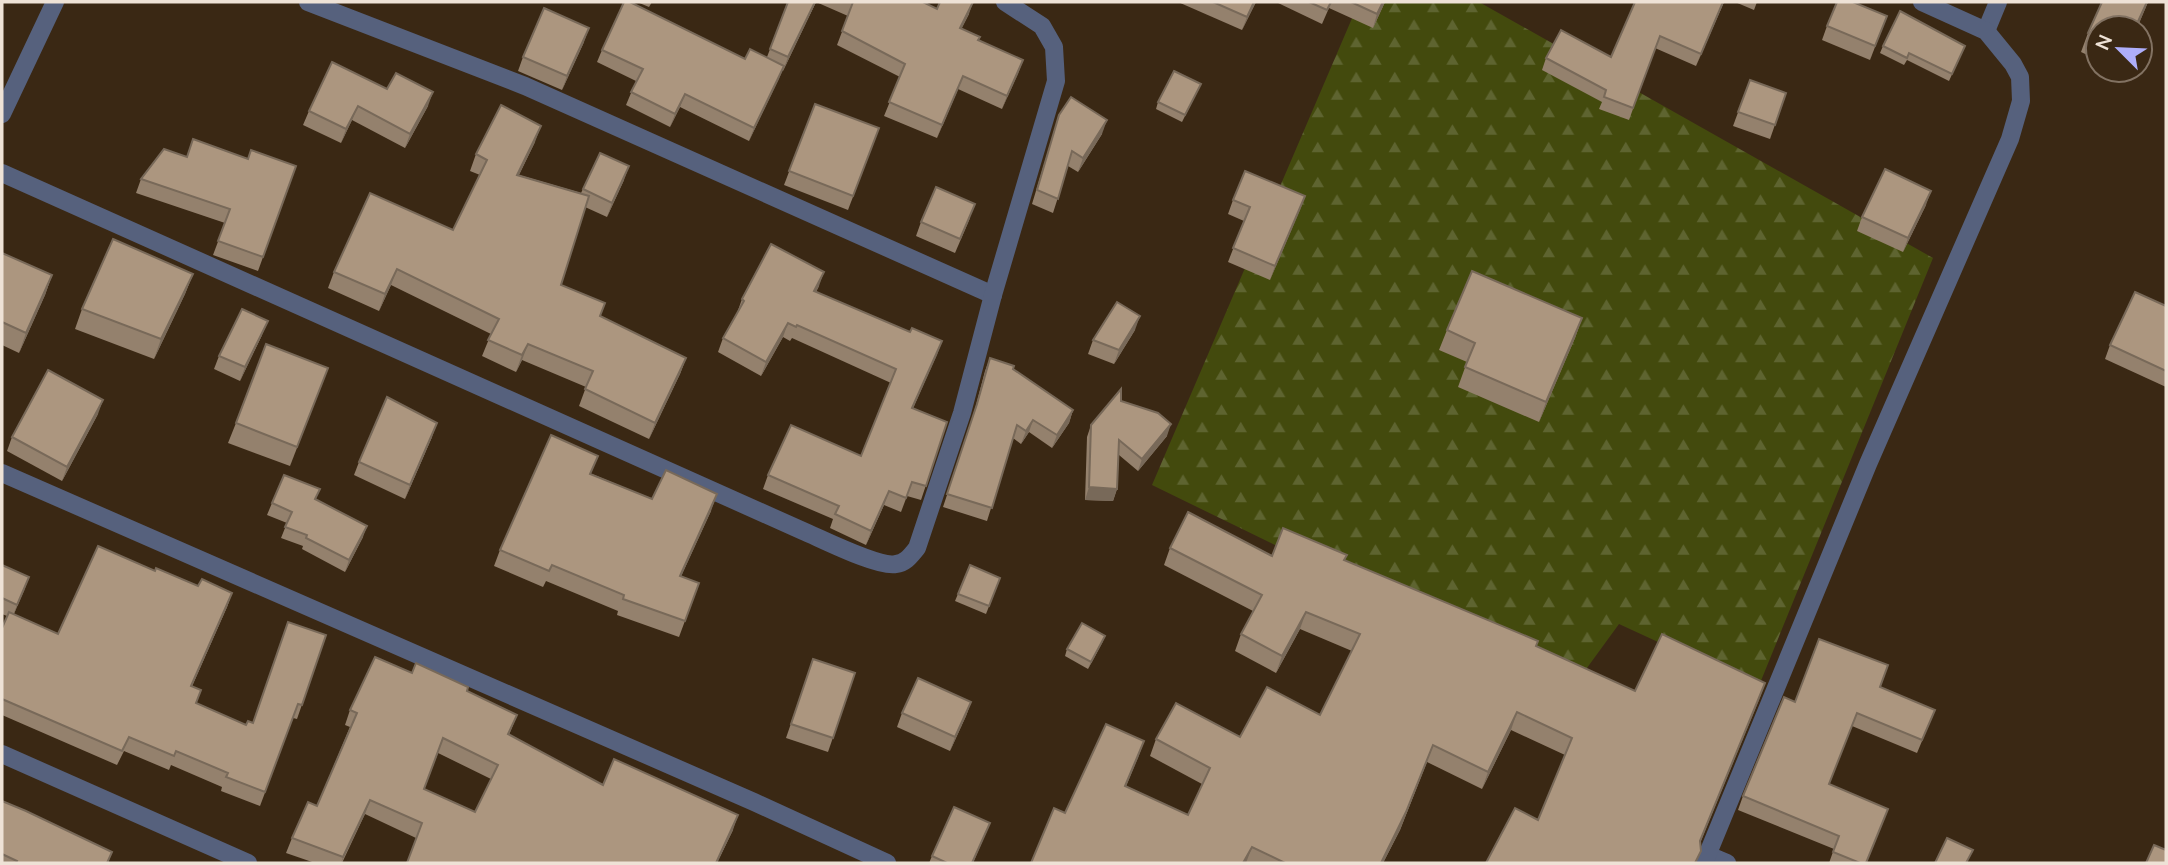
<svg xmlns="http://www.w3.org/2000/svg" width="2168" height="865" font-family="'Nunito Sans',sans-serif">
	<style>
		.forest { fill: url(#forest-firs) }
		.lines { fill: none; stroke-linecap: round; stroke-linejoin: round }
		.minor { stroke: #56617d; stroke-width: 18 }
		.wall { fill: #94816d; fill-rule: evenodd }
		.shaded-wall { fill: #786959 }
		.building { fill: #ac967f; stroke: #786959; stroke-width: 2; fill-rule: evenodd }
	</style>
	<defs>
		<pattern id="forest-firs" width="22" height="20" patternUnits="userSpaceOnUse" patternTransform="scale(1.75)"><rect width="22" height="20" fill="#434a0d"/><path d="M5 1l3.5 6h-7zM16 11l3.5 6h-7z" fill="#5e6430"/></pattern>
	</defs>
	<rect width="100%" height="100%" fill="#3a2814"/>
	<polygon class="forest" points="1359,2 1479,2 1933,258 1758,688 1619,624 1584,672 1277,546 1152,485"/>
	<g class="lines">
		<g class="minor">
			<polyline points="308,2 525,86 993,295"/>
			<polyline points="1986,31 1998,2"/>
			<polyline points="2,114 55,2"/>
			<path d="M 2,173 L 803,531 C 822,539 879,568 896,564 C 906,563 911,555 917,548 L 962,413 L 993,295 L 1056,81 L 1054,47 L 1042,26 L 1005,2"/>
			<polyline points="2,473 754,802 887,863"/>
			<polyline points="2,754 248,863"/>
			<polyline points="1708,855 1727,863"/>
			<polyline points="1704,863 1868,464 2010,139 2021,101 2020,77 2013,64 1986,31 1922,2"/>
		</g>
	</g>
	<g class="wall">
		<polygon points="637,2 652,2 649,7"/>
		<polygon points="788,2 923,2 937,9 969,14 961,29 978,41 1023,60 1002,109 958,89 937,138 884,116 900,77 837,45 848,16 816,2 783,71 782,70 749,141 680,107 670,127 626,105 636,81 597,62 602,50 745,59 767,57"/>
		<polygon points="1178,2 1256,2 1242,30"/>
		<polygon points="1276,2 1385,2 1373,28 1329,8 1322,24"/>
		<polygon points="1635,2 1724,2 1696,66 1655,48 1629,120 1599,109 1602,102 1542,70 1546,58 1611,57"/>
		<polygon points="1735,2 1757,2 1754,10"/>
		<polygon points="2102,2 2148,2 2137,28 2098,28 2098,60 2081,52 2088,33"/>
		<polygon points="1887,16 1870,60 1822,40 1827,26"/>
		<polygon points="584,42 562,90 518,71 523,57"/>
		<polygon points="1883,46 1965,46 1949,81 1907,60 1904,65 1880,53"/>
		<polygon points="1750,80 1786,93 1770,139 1733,126"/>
		<polygon points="1201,84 1182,122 1156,109 1158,102"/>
		<polygon points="387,89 428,106 405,148 352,120 341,143 303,125 309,111"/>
		<polygon points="815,104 879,128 848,210 784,185"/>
		<polygon points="1059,115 1102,134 1078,172 1068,166 1053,213 1032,204"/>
		<polygon points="535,142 519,175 581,193 600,153 624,180 607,217 585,207 561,285 601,317 686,358 680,374 649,439 579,406 586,387 522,360 516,372 482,356 491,334 391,285 379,311 328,288 334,272 453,230 480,175 470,171 476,154"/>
		<polygon points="187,157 248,159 296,166 258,271 213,255 225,223 136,193 141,179"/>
		<polygon points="1305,196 1270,280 1228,262 1244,221 1228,214 1233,200"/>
		<polygon points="1926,205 1903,252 1857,231 1862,217"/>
		<polygon points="970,218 955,253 916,236 921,222"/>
		<polygon points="2,253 52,275 45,295 19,353 2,345"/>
		<polygon points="193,274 185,294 154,359 75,329 82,309"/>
		<polygon points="819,286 816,292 910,332 942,341 913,408 947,422 921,500 907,496 901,512 884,505 866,545 830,528 833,519 763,489 768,475 861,456 891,383 792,338 790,341 783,337 761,376 718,352 723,338 737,313 742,299"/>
		<polygon points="2166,306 2166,387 2105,359 2110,345"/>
		<polygon points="1582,318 1575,338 1539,422 1458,387 1467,362 1439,350 1447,330"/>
		<polygon points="1135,330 1114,364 1088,354 1093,340"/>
		<polygon points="262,335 240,381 214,369 219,356"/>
		<polygon points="990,358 1013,369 1073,410 1069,423 1052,448 1029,432 1021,444 1013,438 987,521 943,507 973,417 985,371"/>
		<polygon points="328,368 290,466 228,443 236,423"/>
		<polygon points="1121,401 1167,436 1138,471 1119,455 1117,489 1113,501 1085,500 1087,437 1091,425"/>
		<polygon points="98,414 62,481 7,451 12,437"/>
		<polygon points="432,437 405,499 354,475 359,462"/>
		<polygon points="592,474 652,499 711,511 681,576 699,583 679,637 617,615 618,611 546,581 543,587 494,566 500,550"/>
		<polygon points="316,500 363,537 345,572 302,549 303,546 281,538 287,523 267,515 272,503"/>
		<polygon points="1170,548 1344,561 1635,691 1765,683 1700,843 1701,851 1696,863 1486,863 1538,820 1565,755 1511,730 1482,789 1427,762 1400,830 1383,863 1031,863 1065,813 1144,741 1126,786 1188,815 1202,784 1150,756 1156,739 1240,737 1320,715 1352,651 1300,629 1276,673 1235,651 1241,634 1253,611 1164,565"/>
		<polygon points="2,565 29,577 14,614 58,634 155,571 198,586 232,593 227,607 192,686 197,703 246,725 253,723 326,635 297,719 293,718 260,806 221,791 222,787 171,765 169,770 124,751 117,765 2,715 2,628 7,616 2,614"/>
		<polygon points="970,565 1000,578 986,614 955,601"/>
		<polygon points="1105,636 1102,643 1088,669 1065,656 1067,649"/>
		<polygon points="813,659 855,673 828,752 786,738"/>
		<path d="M 412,673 L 467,691 L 517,715 L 509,735 L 603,785 L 733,830 L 717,863 L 407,863 L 416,838 L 365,814 L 342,863 L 315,863 L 286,853 L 292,838 L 317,806 L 350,727 L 345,725 L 350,710 ZM 438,753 L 491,779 L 475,812 L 424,789 Z"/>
		<polygon points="971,702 966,716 950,751 897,727 902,713"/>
		<polygon points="1795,702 1935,710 1917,753 1852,726 1829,784 1867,863 1829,863 1834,849 1738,810 1743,796"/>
		<polygon points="2,801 112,852 108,863 2,863"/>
		<polygon points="990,823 973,863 929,863 932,856"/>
	</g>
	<g class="shaded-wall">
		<polygon points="815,2 816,2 783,71 788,57"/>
		<polygon points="973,2 969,14 955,42 960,28"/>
		<polygon points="1254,2 1256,2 1242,30 1247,17"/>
		<polygon points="1383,2 1385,2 1373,28 1377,14"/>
		<polygon points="1723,2 1724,2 1696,66 1701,54"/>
		<polygon points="2147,2 2148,2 2137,28 2135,28"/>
		<polygon points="589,28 584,42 562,90 567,76"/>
		<polygon points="1023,60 1018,74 1002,109 1007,96"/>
		<polygon points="784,66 779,79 749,141 754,128"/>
		<polygon points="963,76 958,89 937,138 942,125"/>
		<polygon points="433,92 428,106 405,148 410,134"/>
		<polygon points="685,94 680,107 670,127 675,114"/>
		<polygon points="358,106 352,120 341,143 346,129"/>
		<polygon points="1107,120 1102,134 1078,172 1083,158"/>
		<polygon points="541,126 535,142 511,191 517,175"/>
		<polygon points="629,166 624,180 607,217 612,203"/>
		<polygon points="1931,191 1926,205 1903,252 1908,238"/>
		<polygon points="1305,196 1300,210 1270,280 1275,266"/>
		<polygon points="397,269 391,285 379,311 385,294"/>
		<polygon points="824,272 819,286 809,305 814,291"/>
		<polygon points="193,274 185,294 154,359 161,339"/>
		<polygon points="52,275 45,295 19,353 26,333"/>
		<polygon points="1140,316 1135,330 1114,364 1119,350"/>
		<polygon points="1582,318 1575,338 1539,422 1546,402"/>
		<polygon points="268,321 262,335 240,381 245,367"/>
		<polygon points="788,323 783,337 761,376 766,362"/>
		<polygon points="942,341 937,355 907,422 912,408"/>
		<polygon points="528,344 522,360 516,372 522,355"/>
		<polygon points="686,358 680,374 649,439 655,423"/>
		<polygon points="103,400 98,414 62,481 67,467"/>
		<polygon points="1073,410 1069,423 1052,448 1057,435"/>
		<polygon points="1033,420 1029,432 1021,444 1026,431"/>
		<polygon points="437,423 432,437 405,499 410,485"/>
		<polygon points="1171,424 1167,436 1138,471 1142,459"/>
		<polygon points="1089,487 1117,489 1113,501 1085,500"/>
		<polygon points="889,491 884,505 866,545 871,531"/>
		<polygon points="717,494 711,511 674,592 680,576"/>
		<polygon points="367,526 363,537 345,572 349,560"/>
		<polygon points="29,577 24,591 12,618 17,605"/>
		<polygon points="232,593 227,607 186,700 191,686"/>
		<polygon points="1306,612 1300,629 1276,673 1282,656"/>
		<polygon points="1105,636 1102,643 1088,669 1091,662"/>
		<polygon points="1765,683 1759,700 1693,859 1700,841"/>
		<polygon points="971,702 966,716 950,751 955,737"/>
		<polygon points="1517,712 1511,730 1482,789 1488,772"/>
		<polygon points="1144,741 1138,758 1119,803 1125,786"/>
		<polygon points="1433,745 1400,830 1383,863 1381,863"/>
		<polygon points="370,800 365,814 341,863 343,857"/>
		<polygon points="738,815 733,830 717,863 716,863"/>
		<polygon points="1252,847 1246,863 1243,863"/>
	</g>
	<g class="building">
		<polygon points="624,2 630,2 745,59 750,49 784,66 754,128 685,94 675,114 631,92 643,69 602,50"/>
		<polygon points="788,2 815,2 788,57 770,49"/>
		<polygon points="852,2 923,2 937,9 940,2 973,2 960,28 980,37 978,40 1023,60 1007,96 963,76 942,125 889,102 905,64 842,31 853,2"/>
		<polygon points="1213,2 1254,2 1247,17"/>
		<polygon points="1309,2 1331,2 1327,10"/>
		<polygon points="1351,2 1383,2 1377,14"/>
		<polygon points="1635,2 1723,2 1701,54 1660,36 1633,108 1604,97 1606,90 1546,58 1561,30 1611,57"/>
		<polygon points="1837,2 1853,2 1887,16 1875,46 1827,26"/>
		<polygon points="2102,2 2147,2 2135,28 2098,28 2098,37 2088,33"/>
		<polygon points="544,8 589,28 567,76 523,57"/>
		<polygon points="1900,11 1965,46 1952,74 1909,53 1907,58 1883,46"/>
		<polygon points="332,62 387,89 396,73 433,92 410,134 358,106 346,129 309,111"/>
		<polygon points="1174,71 1201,84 1185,115 1158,102"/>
		<polygon points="1750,80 1786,93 1775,125 1738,112"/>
		<polygon points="1071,97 1107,120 1083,158 1072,151 1058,199 1037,190 1059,115"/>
		<polygon points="815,104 879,128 853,196 789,171"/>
		<polygon points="501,105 541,126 517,175 589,196 561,285 605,303 600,316 686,358 655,423 585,389 593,371 528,344 522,355 488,340 499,319 397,269 385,294 334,272 370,193 453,230 487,160 476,154"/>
		<polygon points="193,139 248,159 251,150 296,166 263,257 218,241 230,209 141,179 164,149 187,157"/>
		<polygon points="600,153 629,166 612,203 583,189"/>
		<polygon points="1885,169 1931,191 1908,238 1862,217"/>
		<polygon points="1245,171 1305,196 1275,266 1233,248 1250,207 1233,200"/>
		<polygon points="936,187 975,204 960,239 921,222"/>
		<polygon points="113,239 193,274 161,339 82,309"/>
		<polygon points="771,244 824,272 814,291 910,332 912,328 942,341 912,408 947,422 926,486 912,482 906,498 889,491 871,531 835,514 839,506 768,475 791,425 861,456 896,369 797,325 796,327 788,323 766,362 723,338 744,301 742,299"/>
		<polygon points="2,253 52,275 26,333 2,322"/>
		<polygon points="1472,271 1582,318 1546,402 1465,367 1475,343 1447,330"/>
		<polygon points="2135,292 2166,306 2166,371 2110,345"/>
		<polygon points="1117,302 1140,316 1119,350 1093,340"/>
		<polygon points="242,309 268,321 245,367 219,356"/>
		<polygon points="266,344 328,368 297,447 236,423"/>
		<polygon points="990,358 1014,366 1013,369 1073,410 1057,435 1033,420 1026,431 1017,425 992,508 947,494 977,404"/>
		<polygon points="48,370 103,400 67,467 12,437"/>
		<polygon points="1121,389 1121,401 1158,413 1171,424 1142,459 1119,440 1117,489 1089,487 1091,425"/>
		<polygon points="387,397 437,423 410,485 359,462"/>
		<polygon points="551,435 598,456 590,474 652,499 666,470 717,494 680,576 699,583 685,621 623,599 624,595 552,565 549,571 500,550"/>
		<polygon points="284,475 320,489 315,499 367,526 349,560 306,538 307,535 285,527 292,512 272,503"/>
		<polygon points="1188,512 1272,556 1283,528 1347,555 1344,560 1538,641 1536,646 1635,691 1662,634 1765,683 1700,841 1701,851 1695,863 1486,863 1515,808 1538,820 1572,738 1517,712 1488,772 1433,745 1406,812 1381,863 1285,863 1252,847 1243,863 1031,863 1054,808 1065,813 1106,724 1144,741 1125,786 1188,815 1210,768 1156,739 1176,703 1240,737 1267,687 1320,715 1360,634 1306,612 1282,656 1241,634 1262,595 1170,548"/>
		<polygon points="98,546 155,571 156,568 198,586 202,579 232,593 191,686 201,690 196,703 246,725 248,721 253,723 288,622 326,635 302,705 298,704 265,792 226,777 228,773 176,751 174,756 129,737 122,751 2,699 2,628 9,612 58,634"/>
		<polygon points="2,565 29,577 17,605 2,598"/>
		<polygon points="970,565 1000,578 989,606 958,594"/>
		<polygon points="1082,623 1105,636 1091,662 1067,649"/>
		<polygon points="1819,639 1888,665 1880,687 1935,710 1922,740 1857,713 1829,784 1888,809 1866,863 1860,863 1833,852 1839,836 1743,796 1784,697 1795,702"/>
		<path d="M 375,657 L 412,673 L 416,663 L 468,687 L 467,691 L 517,715 L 508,734 L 603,785 L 614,759 L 738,815 L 716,863 L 407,863 L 422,823 L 370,800 L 343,857 L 292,838 L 308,802 L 317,806 L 357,713 L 350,710 ZM 443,738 L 498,765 L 475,812 L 424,789 Z"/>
		<polygon points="813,659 855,673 833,738 791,724"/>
		<polygon points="918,678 971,702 955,737 902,713"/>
		<polygon points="2,801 26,811 112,852 107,863 16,863 17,861 2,854"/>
		<polygon points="954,807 990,823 972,863 947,863 932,856"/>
		<polygon points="1947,838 1973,850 1966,863 1935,863"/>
		<polygon points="2154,845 2166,850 2166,863 2146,863"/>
	</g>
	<rect width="2168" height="865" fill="none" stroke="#eee2d6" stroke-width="7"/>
	<g transform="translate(2119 49) rotate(294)"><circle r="33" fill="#3a2814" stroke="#827262" stroke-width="2"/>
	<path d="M0-5L12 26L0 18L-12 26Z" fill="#aeaefa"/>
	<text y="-10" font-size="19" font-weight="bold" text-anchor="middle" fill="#eee2d6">N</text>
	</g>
</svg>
